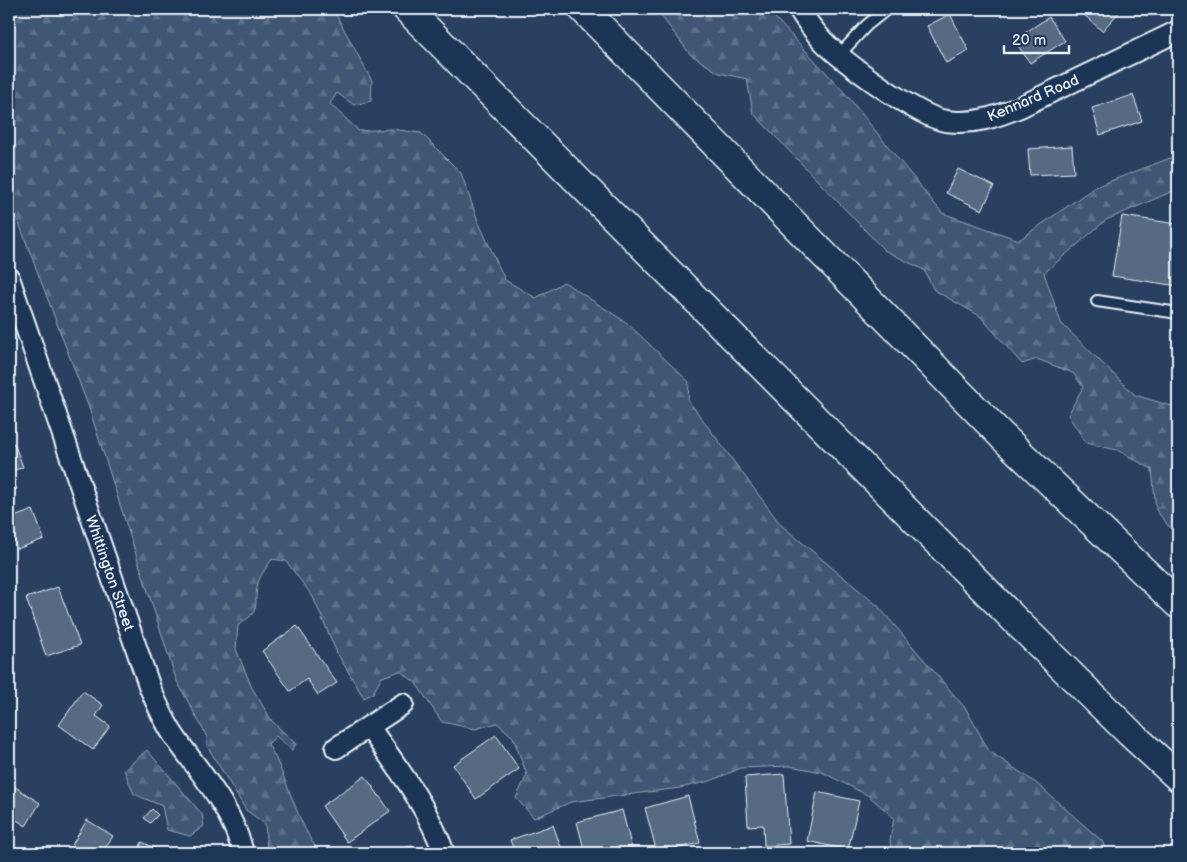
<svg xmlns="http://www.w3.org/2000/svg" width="1187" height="862" font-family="'Balsamiq Sans',sans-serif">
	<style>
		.forest { fill: url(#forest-firs); stroke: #94a4b6 }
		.building { fill: #556a83; stroke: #e8f1f8 }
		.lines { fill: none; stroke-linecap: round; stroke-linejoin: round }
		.lane-casing { stroke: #e8f1f8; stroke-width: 14 }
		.street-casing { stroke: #e8f1f8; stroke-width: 24 }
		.highway-casing { stroke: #e8f1f8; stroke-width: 31 }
		.lane { stroke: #1d3557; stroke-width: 10 }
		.street { stroke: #1d3557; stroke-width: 20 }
		.highway { stroke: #1d3557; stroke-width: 28 }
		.labels { text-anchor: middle; stroke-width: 5; stroke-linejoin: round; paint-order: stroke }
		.street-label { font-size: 15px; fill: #e8f1f8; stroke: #1d3557 }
	</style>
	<defs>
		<pattern id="forest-firs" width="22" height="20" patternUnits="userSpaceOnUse" patternTransform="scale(1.25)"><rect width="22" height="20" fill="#415774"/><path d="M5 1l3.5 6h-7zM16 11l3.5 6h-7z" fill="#5c7089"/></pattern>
	</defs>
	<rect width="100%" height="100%" fill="#294061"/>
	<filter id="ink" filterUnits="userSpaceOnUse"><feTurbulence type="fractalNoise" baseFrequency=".02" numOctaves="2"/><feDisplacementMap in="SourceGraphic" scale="10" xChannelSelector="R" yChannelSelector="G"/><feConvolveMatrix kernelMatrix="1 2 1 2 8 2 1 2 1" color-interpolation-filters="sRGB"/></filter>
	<g filter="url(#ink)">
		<g class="forest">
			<path d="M 9,9 L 333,9 L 372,81 L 371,101 L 354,105 L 337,93 L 330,104 L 359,131 L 391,129 L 421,133 L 461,173 L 478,221 L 505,280 L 536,298 L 564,282 L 627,323 L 689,382 L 688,400 L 781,525 L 878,606 L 966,709 L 989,751 L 1036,783 L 1102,841 L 1107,853 L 892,853 L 890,840 L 894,818 L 869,796 L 822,772 L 790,766 L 741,768 L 710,781 L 680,788 L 571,802 L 534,818 L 516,798 L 527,775 L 513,737 L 497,723 L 475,729 L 442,722 L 415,682 L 400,671 L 382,677 L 373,693 L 364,698 L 337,653 L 313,597 L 286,561 L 272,559 C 268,566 260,575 258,583 C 252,607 264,609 238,625 L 236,649 L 252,688 L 272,721 L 296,744 L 292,750 L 276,736 L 268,744 C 289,779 295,821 320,853 L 267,853 L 265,824 L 246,810 L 207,746 L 207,737 L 176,679 L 89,408 L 9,197 Z"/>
			<polygon points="656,9 767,9 844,92 942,213 1019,240 1095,187 1178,155 1178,189 1106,220 1044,273 1061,323 1135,395 1178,408 1178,538 1156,510 1152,469 1117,450 1086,443 1068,415 1083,387 1073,373 1037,359 1022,364 980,316 934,290 924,270 884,250 753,113 747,79 719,73 690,54"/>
			<polygon points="147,750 202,814 204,826 190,836 167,830 162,806 134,794 124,770"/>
		</g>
		<g class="building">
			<polygon points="1084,9 1122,9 1102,31 1081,12"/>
			<polygon points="950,14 969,51 946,63 927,26"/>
			<polygon points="1049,17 1065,41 1030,63 1014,40"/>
			<polygon points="1133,95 1142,121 1100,135 1092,108"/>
			<polygon points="1178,98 1178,115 1170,104"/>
			<polygon points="1072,146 1074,173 1030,175 1028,149"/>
			<polygon points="958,169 994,186 982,210 946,193"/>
			<polygon points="1122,216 1178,224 1178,286 1112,276"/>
			<polygon points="14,443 23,467 10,472 17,489 9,492 9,445"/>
			<polygon points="33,510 44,539 17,549 9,527 9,519"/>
			<polygon points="58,587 80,645 46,656 26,598"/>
			<polygon points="297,626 337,683 318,695 307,679 290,691 262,651"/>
			<polygon points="83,691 103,705 96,716 110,726 93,750 59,725"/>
			<polygon points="496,735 519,769 476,799 453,765"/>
			<polygon points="784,774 789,844 764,846 763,825 748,826 745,777"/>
			<polygon points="365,776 390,811 347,842 322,806"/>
			<polygon points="9,783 40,803 26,826 9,815"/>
			<polygon points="817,792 859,801 848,850 807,841"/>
			<polygon points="688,796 700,843 657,853 645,808"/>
			<polygon points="152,809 158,815 150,823 144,818"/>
			<polygon points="622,810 633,853 585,853 577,822"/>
			<polygon points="87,820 113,836 102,853 92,853 81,847 80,850 72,845"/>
			<polygon points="553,825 563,853 515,853 510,840"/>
			<polygon points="142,842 165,853 137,853"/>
			<polygon points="412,846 414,853 380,853"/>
		</g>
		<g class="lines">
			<g class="lane-casing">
				<g id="lane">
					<polyline points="839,55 867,25 887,9"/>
					<polyline points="1097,301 1178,313"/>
				</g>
			</g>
			<g class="street-casing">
				<g id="street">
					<path d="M 799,9 C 805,19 814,31 822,40 C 842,61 918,117 946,121 C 973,125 996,117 1020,107 L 1178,31"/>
					<path d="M 9,278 L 150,688 C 158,706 165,724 177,740 C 202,775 233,810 243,853"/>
					<path d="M 369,727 C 397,767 428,807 444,853"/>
					<polyline points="336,748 403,704"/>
				</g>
			</g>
			<g class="highway-casing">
				<g id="highway">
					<polyline points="407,9 1023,628 1130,733 1178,777"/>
					<polyline points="583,9 1002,436 1178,604"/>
				</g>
			</g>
			<use href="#lane" class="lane"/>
			<use href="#street" class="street"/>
			<use href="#highway" class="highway"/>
		</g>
	</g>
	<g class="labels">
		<g class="street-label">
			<text transform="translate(1033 98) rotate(-23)" y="5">Kennard Road</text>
			<text transform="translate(110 573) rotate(71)" y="5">Whittington Street</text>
		</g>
	</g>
	<rect width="1187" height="862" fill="none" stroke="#1d3557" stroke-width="30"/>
	<rect x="15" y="15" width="1157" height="832" fill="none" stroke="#e8f1f8" stroke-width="2" filter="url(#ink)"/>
	<path d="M1004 45v8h65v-8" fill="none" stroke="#e8f1f8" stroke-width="2.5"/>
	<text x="1012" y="45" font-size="15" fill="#e8f1f8" stroke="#1d3557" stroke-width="4" paint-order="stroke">20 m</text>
</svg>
